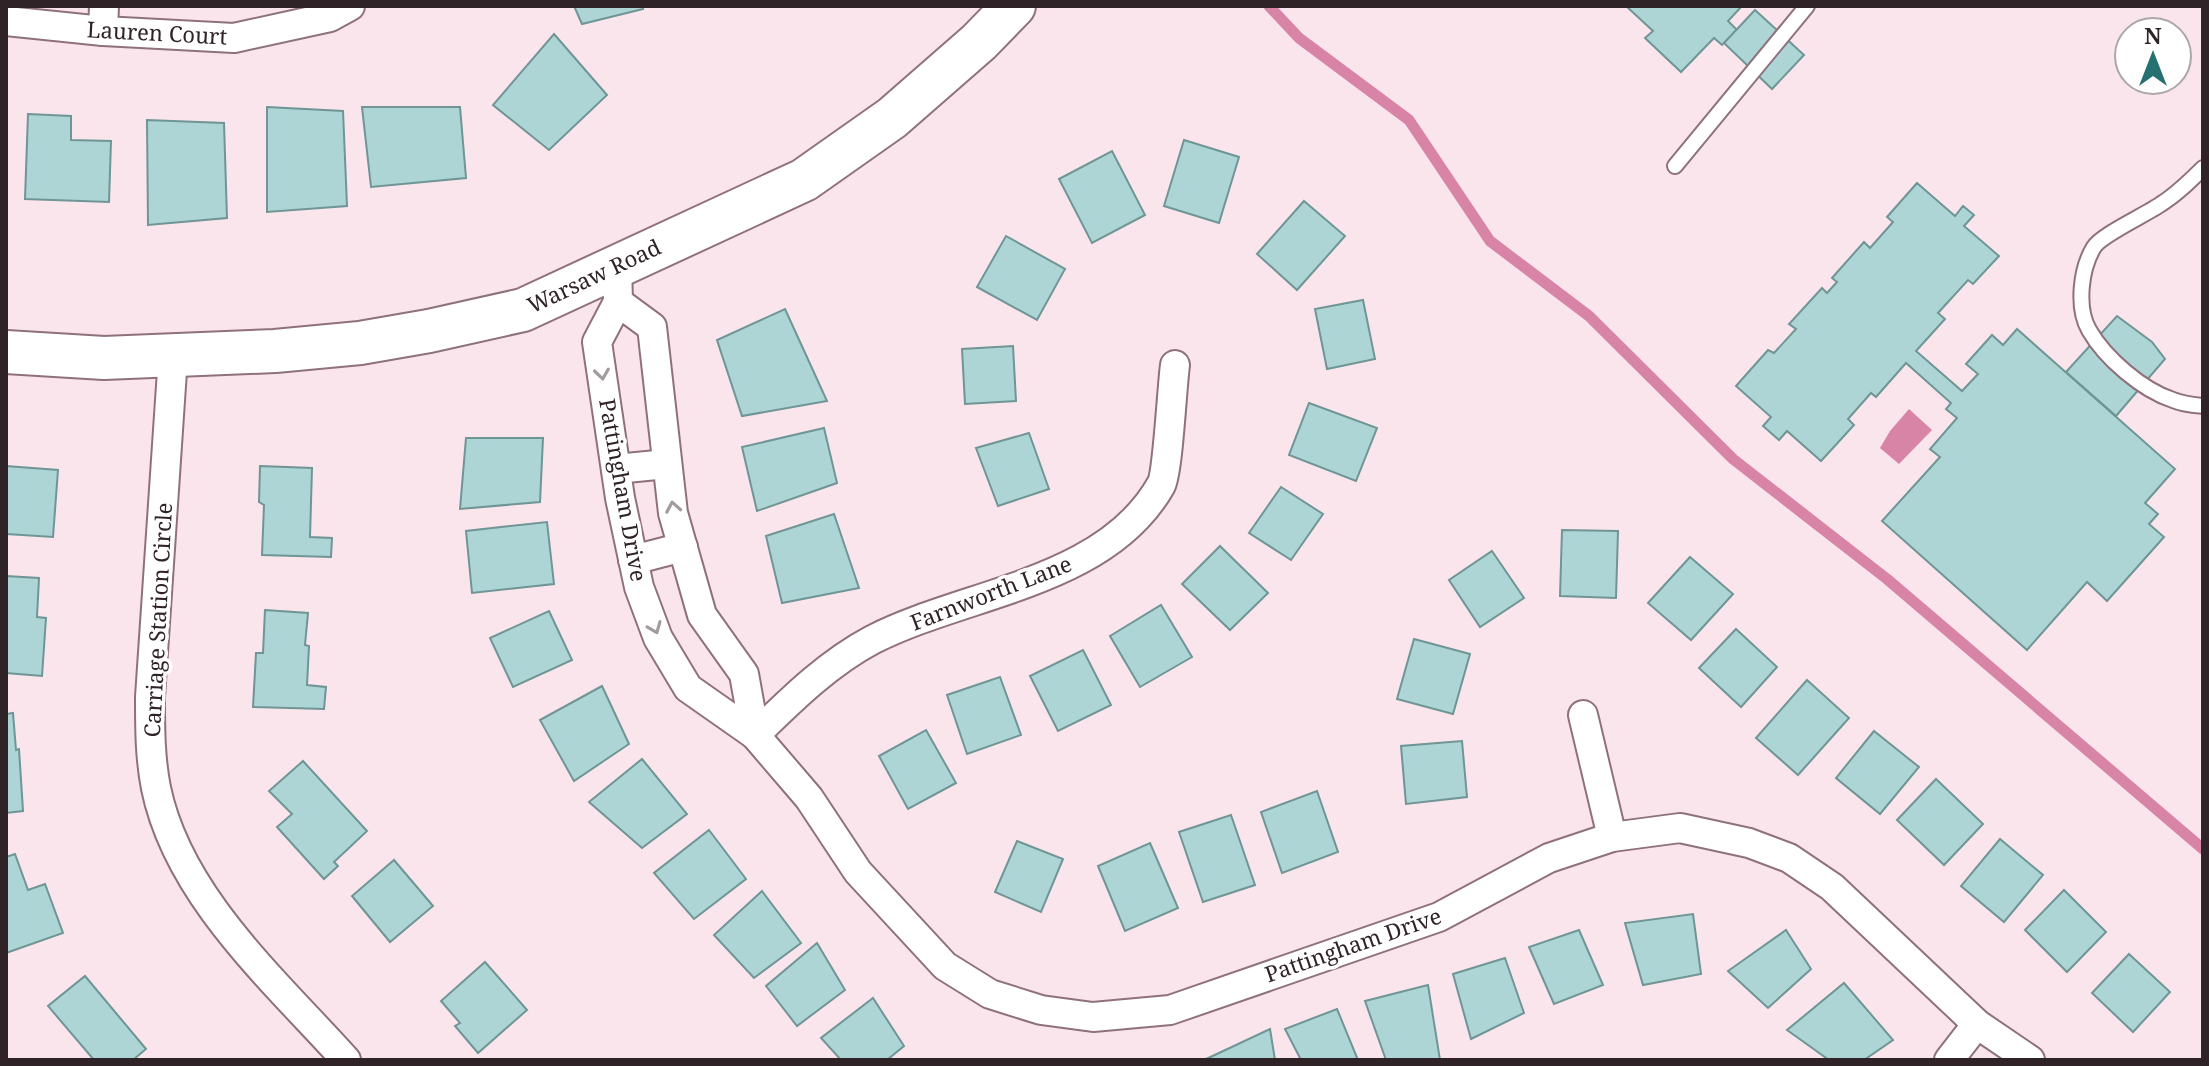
<svg xmlns="http://www.w3.org/2000/svg" width="2209" height="1066" font-family="'Noto Serif',serif">
	<style>
		.water { fill: #d884a7 }
		.lines { fill: none; stroke-linecap: round; stroke-linejoin: round }
		.stream { stroke: #d884a7; stroke-width: 11 }
		.building { fill: #aed5d5; stroke: #6f9595; stroke-width: 2 }
		.lane-casing { stroke: #8f717c; stroke-width: 18 }
		.street-casing { stroke: #8f717c; stroke-width: 32 }
		.secondary-casing { stroke: #8f717c; stroke-width: 46 }
		.lane { stroke: #fff; stroke-width: 14 }
		.street { stroke: #fff; stroke-width: 28 }
		.secondary { stroke: #fff; stroke-width: 42 }
		.oneway { stroke: #a29c9e }
		.labels { text-anchor: middle; stroke-width: 7; stroke-linejoin: round; paint-order: stroke }
		.street-label { font-size: 22px; fill: #302328; stroke: #fff }
	</style>
	<rect width="100%" height="100%" fill="#fae5ed"/>
	<polygon class="water" points="1909,409 1932,430 1899,464 1880,448 1890,431"/>
	<g class="lines">
		<polyline class="stream" points="1269,6 1299,38 1409,120 1490,241 1589,316 1733,459 1887,579 2203,849"/>
	</g>
	<g class="building">
		<polygon points="574,6 642,6 643,9 582,24"/>
		<polygon points="1626,6 1742,6 1728,21 1737,30 1722,45 1714,38 1681,72 1645,38 1653,31"/>
		<polygon points="1755,10 1804,55 1772,89 1724,43"/>
		<polygon points="554,34 607,95 549,150 493,105"/>
		<polygon points="267,107 343,111 347,206 267,212"/>
		<polygon points="362,107 460,107 466,178 371,187"/>
		<polygon points="28,114 71,116 71,140 111,141 109,202 25,199"/>
		<polygon points="147,120 224,123 227,218 148,225"/>
		<polygon points="1184,140 1239,157 1219,223 1164,206"/>
		<polygon points="1112,151 1145,215 1092,243 1059,179"/>
		<polygon points="1917,183 1955,216 1963,206 1974,215 1964,226 1999,256 1973,284 1968,280 1938,313 1945,319 1916,351 1962,391 1978,374 1966,364 1992,335 2003,345 2017,329 2175,469 2145,503 2158,514 2149,524 2164,537 2107,601 2087,582 2027,650 1882,521 1940,457 1930,449 1957,418 1946,409 1951,403 1906,363 1876,397 1871,393 1848,419 1854,425 1821,461 1787,431 1779,440 1763,426 1771,417 1736,386 1768,350 1774,353 1796,329 1789,324 1822,288 1827,293 1837,282 1832,278 1864,242 1870,248 1893,222 1887,217"/>
		<polygon points="1304,201 1345,236 1297,290 1257,254"/>
		<polygon points="1006,236 1065,269 1037,320 977,287"/>
		<polygon points="1363,300 1375,359 1327,369 1315,309"/>
		<polygon points="785,309 827,401 742,416 717,340"/>
		<polygon points="2117,316 2152,342 2165,359 2116,416 2066,372"/>
		<polygon points="1013,346 1016,401 965,404 962,349"/>
		<polygon points="1309,403 1377,428 1356,481 1289,455"/>
		<polygon points="824,428 837,483 757,511 742,447"/>
		<polygon points="1029,433 1049,489 998,506 976,448"/>
		<polygon points="466,438 543,438 540,502 460,509"/>
		<polygon points="6,466 58,470 53,537 7,534"/>
		<polygon points="260,466 312,468 310,537 332,538 331,557 262,555 264,505 259,502"/>
		<polygon points="1281,487 1323,514 1291,560 1249,533"/>
		<polygon points="834,514 859,588 782,603 766,536"/>
		<polygon points="547,522 554,584 472,593 466,531"/>
		<polygon points="1562,530 1618,531 1616,598 1560,596"/>
		<polygon points="1220,546 1268,593 1230,630 1182,584"/>
		<polygon points="1492,551 1524,598 1480,627 1449,580"/>
		<polygon points="1690,557 1733,594 1691,640 1648,603"/>
		<polygon points="6,576 39,578 37,617 46,618 42,676 6,673"/>
		<polygon points="1161,605 1192,657 1140,687 1110,636"/>
		<polygon points="265,610 308,613 305,645 309,646 307,685 326,687 324,709 253,707 256,653 263,653"/>
		<polygon points="549,611 572,660 513,687 490,638"/>
		<polygon points="1736,629 1777,667 1741,707 1699,668"/>
		<polygon points="1414,639 1470,654 1453,714 1397,699"/>
		<polygon points="1083,650 1111,705 1058,731 1030,676"/>
		<polygon points="1000,677 1021,735 967,754 947,695"/>
		<polygon points="1807,680 1849,718 1798,775 1756,738"/>
		<polygon points="602,686 629,744 574,781 540,720"/>
		<polygon points="13,713 16,750 19,749 23,811 6,813 6,714"/>
		<polygon points="926,730 956,783 908,809 879,756"/>
		<polygon points="1874,731 1919,767 1880,814 1836,778"/>
		<polygon points="1462,741 1467,797 1406,804 1401,746"/>
		<polygon points="642,759 687,814 642,848 589,802"/>
		<polygon points="303,761 367,831 334,862 338,866 324,879 277,827 292,814 269,791"/>
		<polygon points="1936,779 1983,824 1944,865 1897,820"/>
		<polygon points="1317,791 1338,852 1282,873 1261,812"/>
		<polygon points="1231,815 1255,885 1203,902 1179,832"/>
		<polygon points="709,830 746,879 694,919 654,873"/>
		<polygon points="2000,839 2043,875 2004,922 1961,886"/>
		<polygon points="1017,841 1063,859 1041,912 995,892"/>
		<polygon points="1150,843 1178,908 1125,931 1098,866"/>
		<polygon points="15,854 28,890 45,884 63,933 6,953 6,857"/>
		<polygon points="394,860 433,906 390,942 352,896"/>
		<polygon points="2064,890 2106,932 2067,972 2025,930"/>
		<polygon points="762,891 801,943 754,978 714,935"/>
		<polygon points="1693,914 1701,974 1643,985 1625,923"/>
		<polygon points="1579,930 1603,985 1554,1004 1529,947"/>
		<polygon points="1786,930 1811,969 1768,1008 1728,971"/>
		<polygon points="817,943 845,990 797,1026 766,986"/>
		<polygon points="2129,954 2170,992 2133,1032 2092,993"/>
		<polygon points="1505,958 1524,1013 1471,1039 1453,974"/>
		<polygon points="485,962 527,1010 478,1053 455,1026 460,1023 441,1001"/>
		<polygon points="85,976 146,1049 133,1060 94,1060 48,1006"/>
		<polygon points="1844,983 1893,1040 1864,1060 1829,1060 1787,1030"/>
		<polygon points="1428,985 1440,1060 1386,1060 1365,1001"/>
		<polygon points="873,998 904,1046 887,1060 841,1060 821,1038"/>
		<polygon points="1337,1009 1358,1060 1301,1060 1285,1029"/>
		<polygon points="1270,1029 1275,1060 1204,1060"/>
	</g>
	<g class="lines">
		<g class="lane-casing">
			<g id="lane">
				<polyline points="1675,166 1807,6"/>
				<path d="M 2203,168 C 2190,181 2177,194 2161,204 C 2147,214 2101,235 2094,247 C 2081,268 2076,307 2089,330 C 2105,358 2142,390 2173,400 C 2182,404 2193,405 2203,406"/>
			</g>
		</g>
		<g class="street-casing">
			<g id="street">
				<polyline points="6,21 103,31 234,38 330,17 350,6"/>
				<polyline points="103,31 104,6"/>
				<polyline points="617,264 618,302 597,342 620,498 639,587 658,638 688,688 755,735 809,798 858,872 945,966 990,994 1041,1010 1093,1017 1170,1010 1439,917 1549,858 1612,837 1680,828 1749,843 1789,858 1832,887 1977,1024 2030,1060"/>
				<polyline points="618,302 652,327 673,513 702,615 744,674 755,735"/>
				<path d="M 173,356 L 150,697 C 150,728 150,758 156,788 C 178,896 275,981 346,1060"/>
				<polyline points="616,469 667,464"/>
				<polyline points="633,560 683,547"/>
				<polyline points="1583,715 1612,837"/>
				<path d="M 755,735 C 791,700 827,664 872,640 C 965,592 1105,584 1161,485 C 1168,472 1172,386 1175,365"/>
				<polyline points="1949,1060 1977,1024"/>
			</g>
		</g>
		<g class="secondary-casing">
			<polyline id="secondary" points="6,352 104,358 275,351 360,343 429,331 523,310 804,180 892,118 979,42 1014,6"/>
		</g>
		<use href="#lane" class="lane"/>
		<use href="#street" class="street"/>
		<use href="#secondary" class="secondary"/>
	</g>
	<defs><path id="oneway-chevron" d="M-2-3.5L2.5 0L-2 3.5" fill="none" stroke-width="1.6" stroke-linecap="round" stroke-linejoin="round" transform="scale(2)"/></defs>
	<g class="oneway">
		<use href="#oneway-chevron" transform="translate(602 374) rotate(82)"/>
		<use href="#oneway-chevron" transform="translate(673 507) rotate(-100)"/>
		<use href="#oneway-chevron" transform="translate(655 628) rotate(68)"/>
	</g>
	<g class="labels">
		<g class="street-label">
			<text transform="translate(157 33) rotate(3)" y="8">Lauren Court</text>
			<text transform="translate(594 276) rotate(-25)" y="8">Warsaw Road</text>
			<text transform="translate(623 490) rotate(80)" y="8">Pattingham Drive</text>
			<text transform="translate(991 593) rotate(-21)" y="8">Farnworth Lane</text>
			<text transform="translate(158 620) rotate(-87)" y="8">Carriage Station Circle</text>
			<text transform="translate(1353 945) rotate(-19)" y="8">Pattingham Drive</text>
		</g>
	</g>
	<rect width="2209" height="1066" fill="none" stroke="#302328" stroke-width="16"/>
	<g transform="translate(2153 56)"><circle r="38" fill="#ffffff" stroke="#aca7a9" stroke-width="2"/>
	<path d="M0-6L14 30L0 20L-14 30Z" fill="#257071"/>
	<text y="-12" font-size="22" font-weight="bold" text-anchor="middle" fill="#302328">N</text>
	</g>
</svg>
